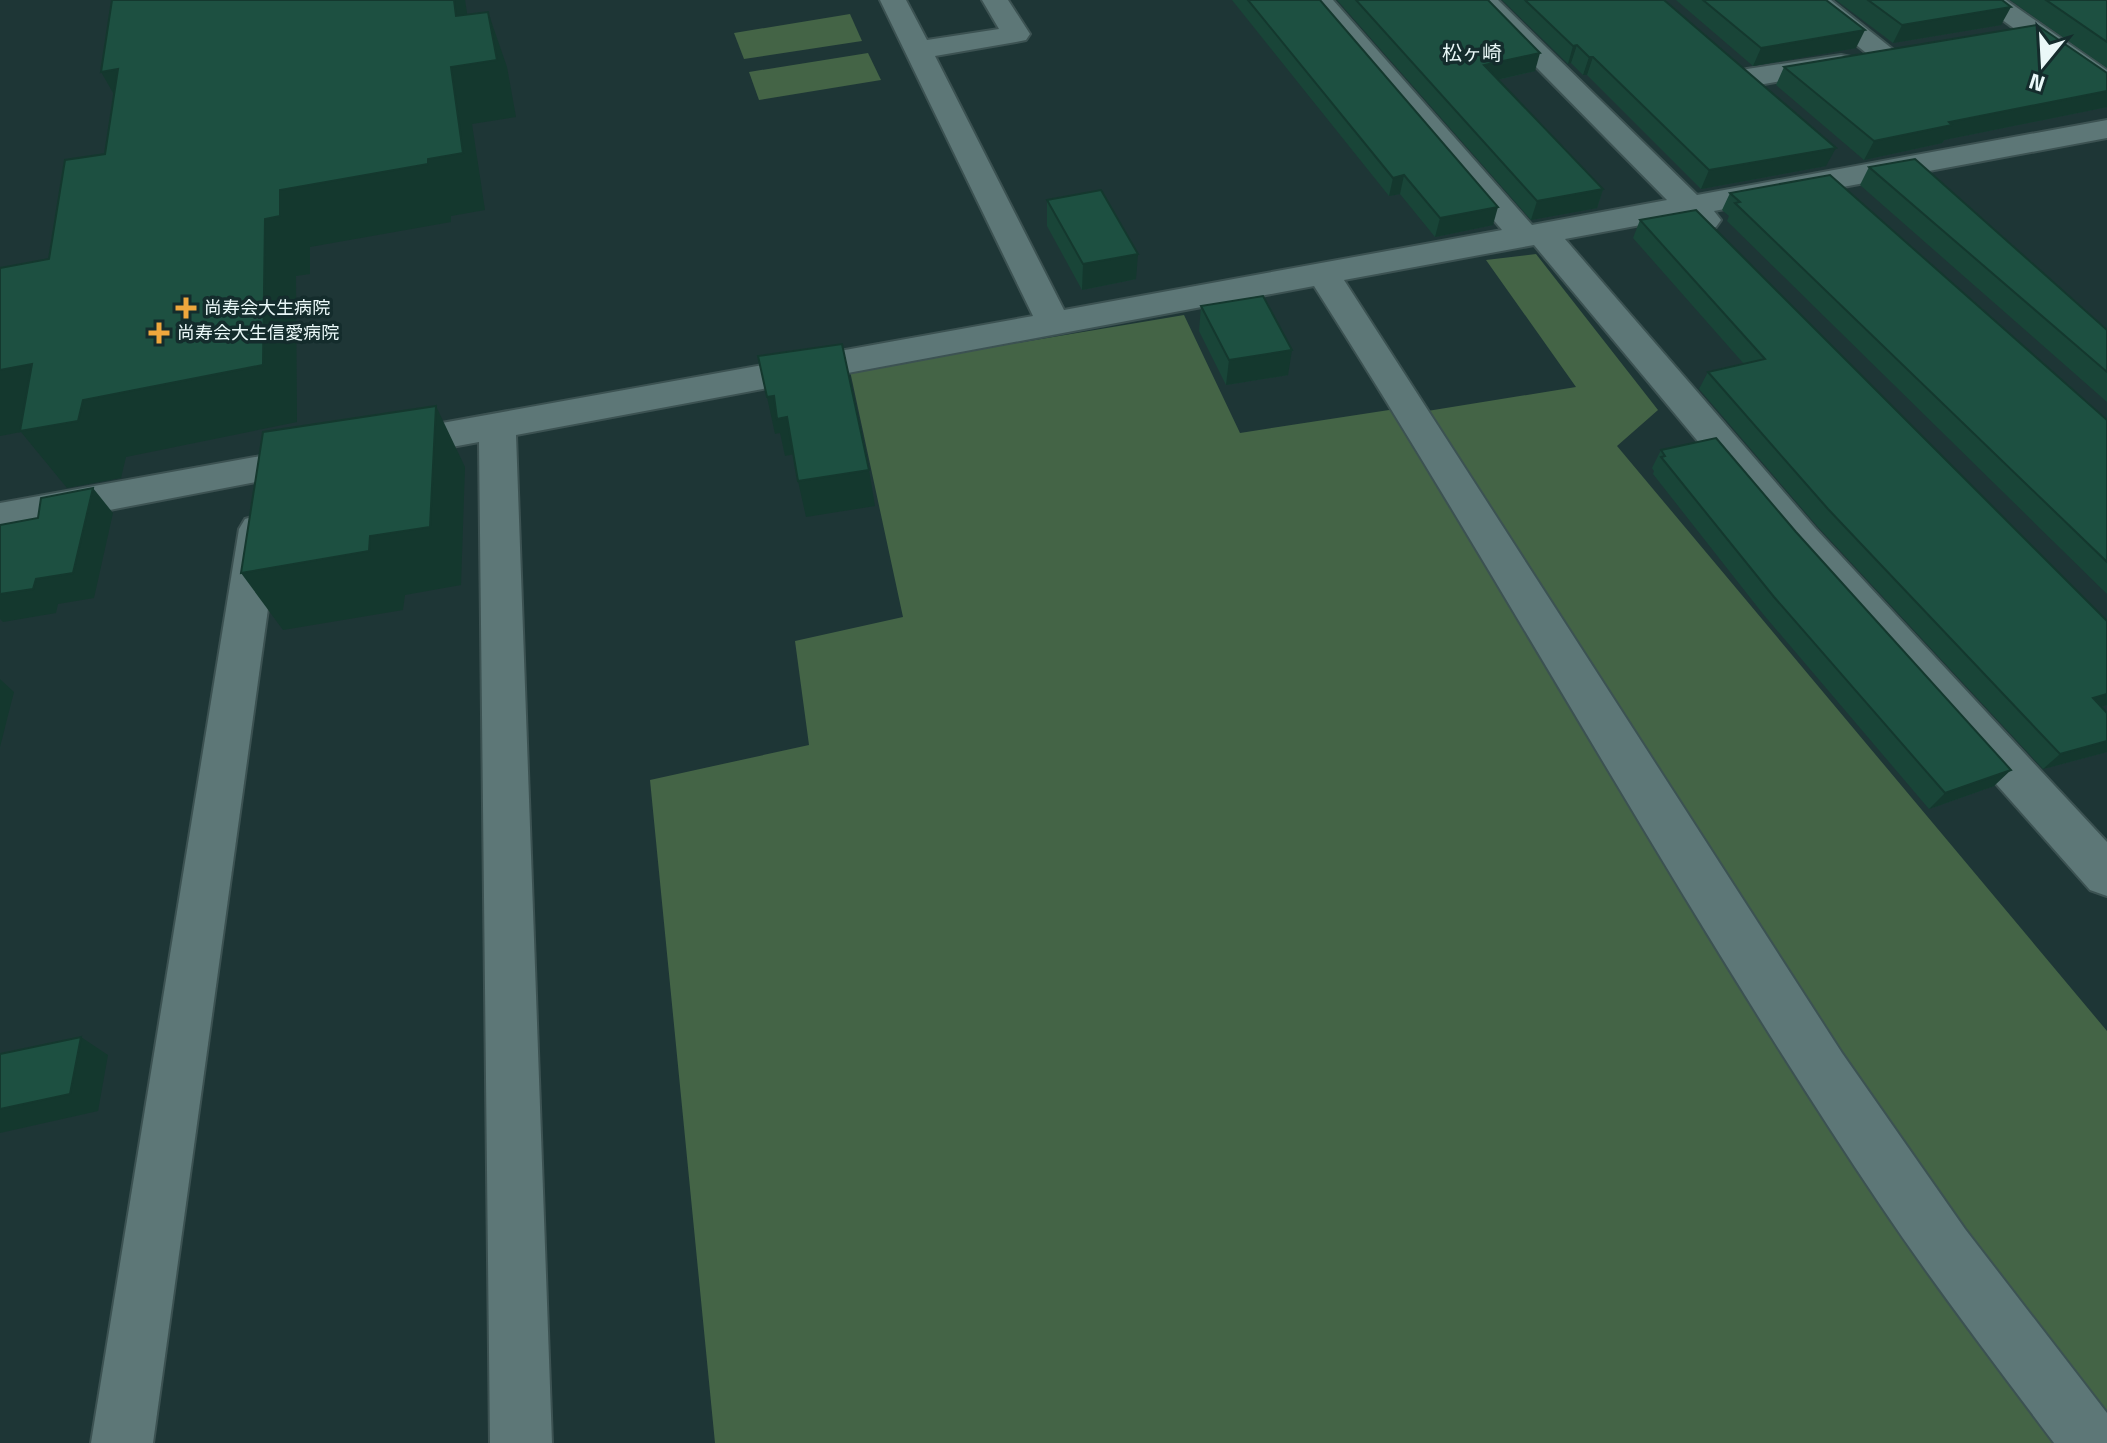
<svg xmlns="http://www.w3.org/2000/svg" width="2107" height="1443" font-family="'Titillium Web','Noto Sans JP',sans-serif">
	<style>
		.green { fill: #446446 }
		.lines { fill: none; stroke-linecap: round; stroke-linejoin: round }
		.minor-casing { stroke: #3c5252; stroke-width: 4 }
		.minor { fill: #5d7777; fill-rule: evenodd }
		.wall { fill: #194538 }
		.shaded-wall { fill: #14382e }
		.building { fill: #1d5041; stroke: #14382e; stroke-width: 2 }
		.poi-dot { fill: #efa73d; stroke: #142c2c; stroke-width: 3 }
		.labels { text-anchor: middle; stroke-width: 7; stroke-linejoin: round; paint-order: stroke }
		.far-poi-label { font-size: 18px; fill: #eaf8f8; stroke: #142c2c; text-anchor: start }
		.far-neighbourhood-label { font-size: 20px; fill: #eaf8f8; stroke: #142c2c }
	</style>
	<rect width="100%" height="100%" fill="#1e3636"/>
	<g class="green">
		<polygon points="850,14 862,41 744,59 734,33"/>
		<polygon points="868,53 881,80 759,100 749,72"/>
		<polygon points="1536,254 1658,410 1617,446 2107,1031 2107,1443 715,1443 650,780 809,745 795,641 903,617 850,371 1184,315 1240,433 1389,410 1415,413 1576,387 1486,260"/>
	</g>
	<g class="lines">
		<g class="minor-casing">
			<g id="minor">
				<path d="M 880,0 L 906,0 L 927,40 L 999,29 L 982,0 L 1008,0 L 1030,34 L 1026,40 L 1016,42 L 935,56 L 1064,310 L 1502,230 L 1306,0 L 1333,0 L 1532,225 L 1667,200 L 1470,0 L 1498,0 L 1697,195 L 2107,120 L 2107,138 L 1714,211 L 1721,220 L 1716,227 C 1701,231 1695,228 1684,217 L 1565,239 L 1815,528 L 2107,842 L 2107,896 L 2090,890 L 1787,548 L 1534,245 L 1344,280 L 1842,1053 L 1965,1229 L 2107,1413 L 2107,1443 L 2054,1443 C 1995,1364 1934,1285 1879,1203 C 1679,905 1507,589 1314,286 L 516,435 L 552,1443 L 490,1443 L 479,442 L 392,458 L 379,454 L 373,445 L 379,436 L 392,432 L 1033,316 Z"/>
				<polygon points="1801,0 1831,0 1900,55 1896,61 1886,63 1876,61"/>
				<polygon points="1975,0 2006,0 2107,70 2107,92 2097,89"/>
				<polygon points="1841,55 1851,57 1855,63 1851,69 1747,87 1737,84 1733,78 1737,72 1747,69"/>
				<polygon points="316,446 329,450 335,459 329,468 0,531 0,503"/>
				<polygon points="259,515 273,519 279,529 153,1443 91,1443 239,529 245,519"/>
			</g>
		</g>
		<use href="#minor" class="minor"/>
	</g>
	<g class="wall">
		<polygon points="1232,0 1320,0 1493,225 1435,237 1400,194 1389,196"/>
		<polygon points="1337,0 1488,0 1535,71 1497,80 1603,189 1597,208 1531,220"/>
		<polygon points="1502,0 1664,0 1826,166 1701,189 1587,75 1583,75 1571,63 1568,64"/>
		<polygon points="1676,0 1826,0 1856,48 1753,66"/>
		<polygon points="1836,0 2002,0 2001,25 1893,43"/>
		<polygon points="2010,0 2107,0 2107,68"/>
		<polygon points="1784,67 2107,73 2107,107 1944,140 1942,143 1864,160 1776,85"/>
		<polygon points="1869,167 2107,330 2107,402 1860,185"/>
		<polygon points="1730,193 2107,420 2107,594 1727,221 1729,216 1722,210"/>
		<polygon points="1047,200 1136,279 1082,290 1047,226"/>
		<polygon points="1640,220 2107,621 2107,705 2101,707 2107,713 2107,752 2043,769 1817,526 1699,389 1708,372 1744,364 1633,238"/>
		<polygon points="1201,306 1288,375 1226,385 1199,331"/>
		<polygon points="1661,450 1994,786 1929,809 1763,614 1653,474 1654,471 1652,468"/>
	</g>
	<g class="shaded-wall">
		<polygon points="454,0 465,0 475,64 488,12 507,67 516,117 472,124 485,210 451,216 451,222 310,247 310,274 296,276 297,422 126,457 121,478 67,488 21,432 0,436 0,370 32,364 83,400 265,219 280,190 428,159 451,67 456,16"/>
		<polygon points="2011,7 2001,25 1893,43 1902,25"/>
		<polygon points="1865,30 1856,48 1753,66 1761,48"/>
		<polygon points="1577,45 1571,63 1568,64 1573,46"/>
		<polygon points="1540,53 1535,71 1479,84 1484,65"/>
		<polygon points="1589,57 1593,57 1587,75 1583,75"/>
		<polygon points="118,69 134,129 101,72"/>
		<polygon points="2107,91 2107,107 1944,140 1942,143 1864,160 1874,141 1949,122"/>
		<polygon points="1836,148 1826,166 1701,189 1709,170"/>
		<polygon points="1404,175 1400,194 1389,196 1393,178"/>
		<polygon points="1603,189 1597,208 1531,220 1537,201"/>
		<polygon points="1498,207 1493,225 1435,237 1440,218"/>
		<polygon points="1138,254 1136,279 1082,290 1083,264"/>
		<polygon points="1292,350 1288,375 1226,385 1229,360"/>
		<polygon points="774,396 787,417 795,454 785,456 780,433 775,434 767,397"/>
		<polygon points="436,406 465,467 461,585 405,595 403,610 283,630 241,573 370,536"/>
		<polygon points="869,470 875,506 806,517 798,481"/>
		<polygon points="93,488 113,513 94,598 58,604 56,613 3,622 0,619 0,594 36,579"/>
		<polygon points="0,679 14,692 0,747"/>
		<polygon points="2107,694 2107,705 2076,714 2093,698"/>
		<polygon points="2107,741 2107,752 2043,769 2060,754"/>
		<polygon points="2011,770 1994,786 1929,809 1945,793"/>
		<polygon points="81,1037 108,1055 98,1111 0,1133 0,1109"/>
	</g>
	<g class="building">
		<polygon points="112,0 454,0 456,16 488,12 497,60 451,67 463,153 428,159 428,164 280,190 280,216 265,219 263,365 83,400 78,421 20,431 32,364 0,370 0,268 49,259 65,160 105,154 118,69 101,72"/>
		<polygon points="1248,0 1320,0 1498,207 1440,218 1404,175 1393,178"/>
		<polygon points="1356,0 1488,0 1540,53 1484,65 1603,189 1537,201"/>
		<polygon points="1525,0 1664,0 1836,148 1709,170 1593,57 1589,57 1577,45 1573,46"/>
		<polygon points="1703,0 1826,0 1865,30 1761,48"/>
		<polygon points="1868,0 2002,0 2011,7 1902,25"/>
		<polygon points="2046,0 2107,0 2107,42"/>
		<polygon points="2037,25 2107,73 2107,91 1949,122 1952,125 1874,141 1784,67"/>
		<polygon points="1915,159 2107,330 2107,372 1869,167"/>
		<polygon points="1830,175 2107,420 2107,562 1735,203 1740,202 1730,193"/>
		<polygon points="1101,190 1138,254 1083,264 1047,200"/>
		<polygon points="1696,210 2107,621 2107,694 2093,698 2107,713 2107,741 2060,754 1828,509 1708,372 1765,359 1640,220"/>
		<polygon points="1263,296 1292,350 1229,360 1201,306"/>
		<polygon points="842,344 869,470 798,481 787,417 777,419 774,396 767,397 758,356"/>
		<polygon points="436,406 430,527 370,536 369,551 241,573 263,432"/>
		<polygon points="1716,438 1796,532 2011,770 1945,793 1774,597 1661,457 1665,456 1661,450"/>
		<polygon points="93,488 73,573 36,579 33,589 0,594 0,525 38,518 41,498"/>
		<polygon points="81,1037 70,1094 0,1109 0,1054"/>
	</g>
	<g class="poi-dot">
		<path d="M182 296h8v8h8v8h-8v8h-8v-8h-8v-8h8z"/>
		<path d="M155 321h8v8h8v8h-8v8h-8v-8h-8v-8h8z"/>
	</g>
	<g class="labels">
		<g class="far-poi-label">
			<text x="204" y="314">尚寿会大生病院</text>
			<text x="177" y="339">尚寿会大生信愛病院</text>
		</g>
		<g class="far-neighbourhood-label">
			<text x="1472" y="60">松ヶ崎</text>
		</g>
	</g>
	<g transform="translate(2043 64) rotate(198)" stroke="#142c2c" stroke-width="6" paint-order="stroke">
	<path d="M0-6L14 30L0 20L-14 30Z" fill="#eaf8f8"/>
	<text y="-12" font-size="22" font-weight="bold" text-anchor="middle" fill="#eaf8f8">N</text>
	</g>
</svg>
